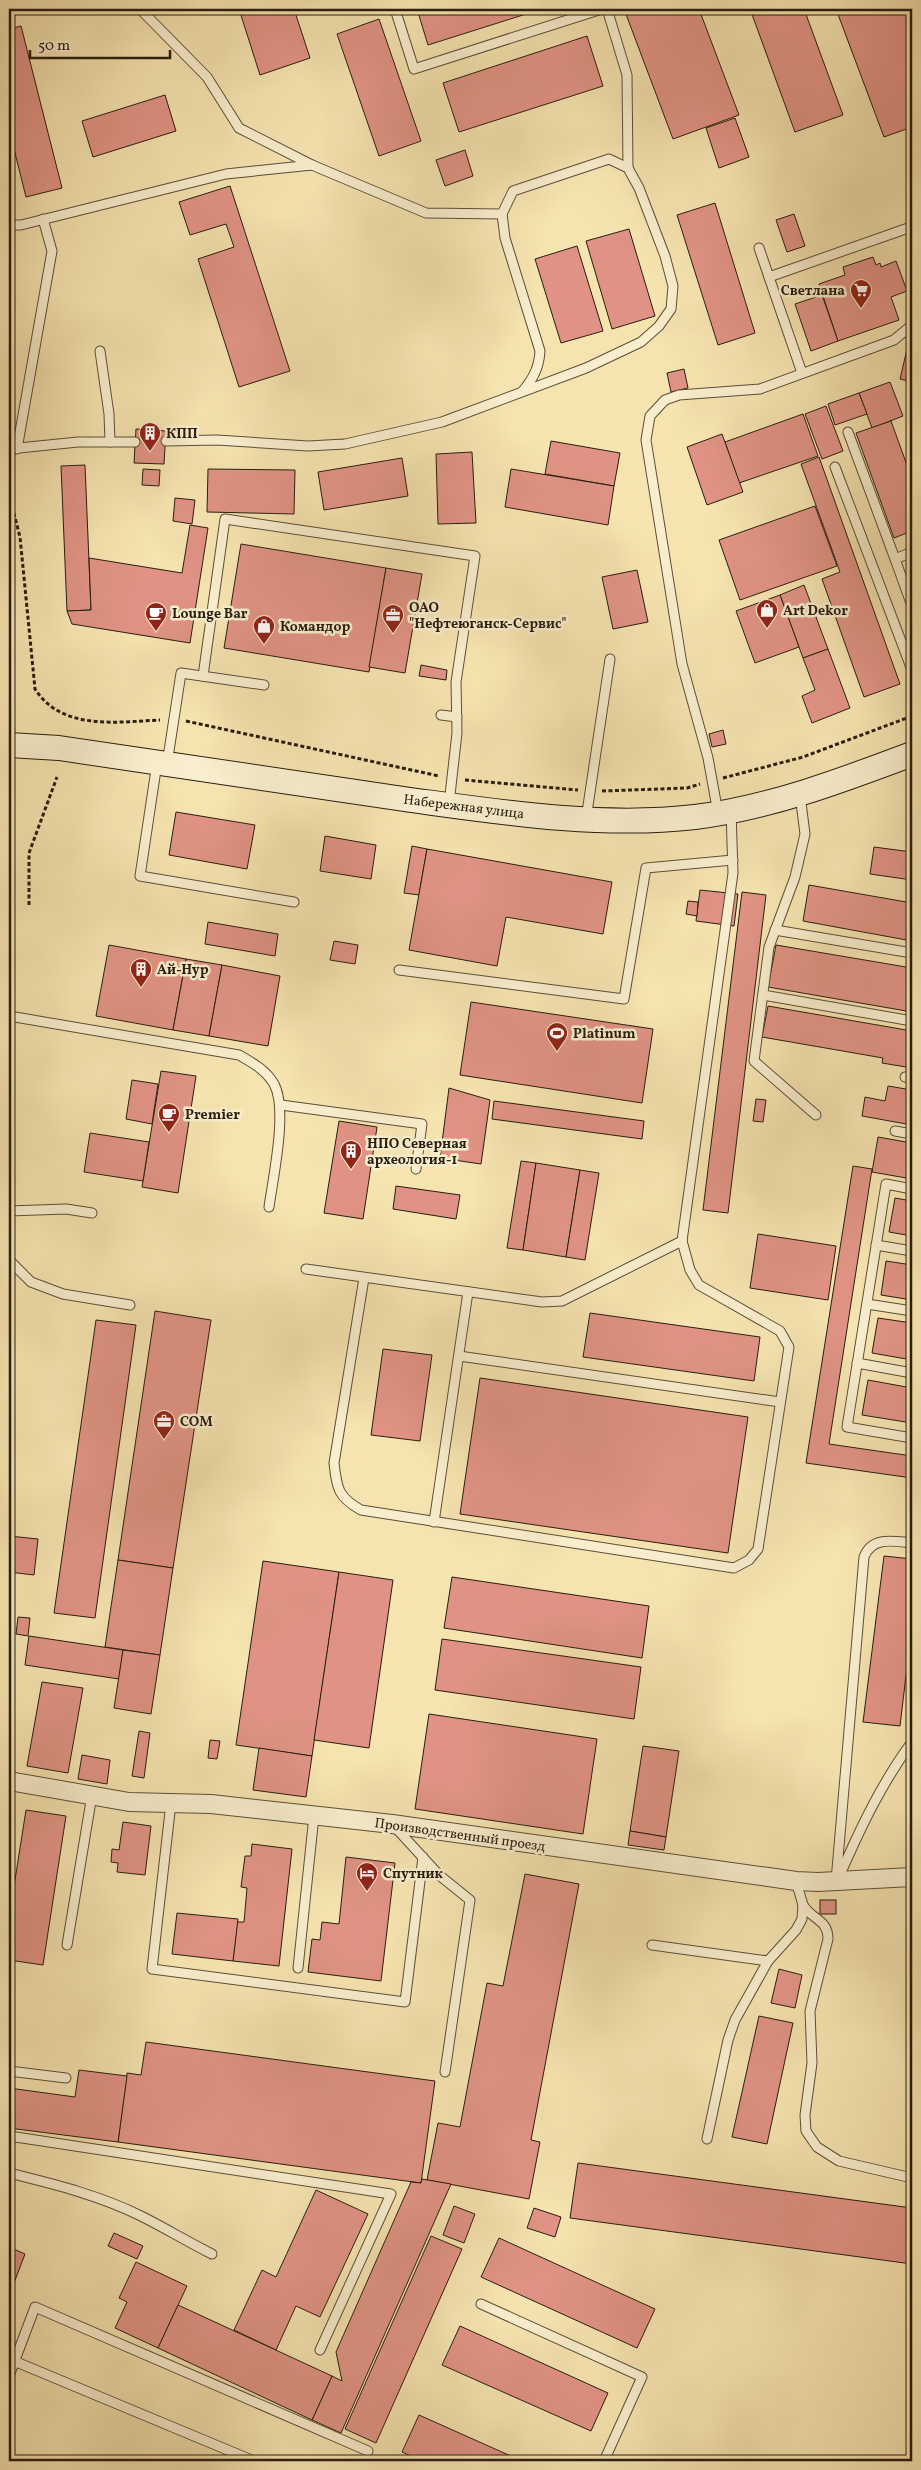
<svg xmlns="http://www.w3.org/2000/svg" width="921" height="2470" font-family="Vollkorn,serif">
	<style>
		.building { fill: #e09384; stroke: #291d0f }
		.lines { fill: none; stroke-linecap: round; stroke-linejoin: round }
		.lane-casing { stroke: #5c4e37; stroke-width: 11 }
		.street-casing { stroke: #5c4e37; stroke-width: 20 }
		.secondary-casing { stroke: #291d0f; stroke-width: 26 }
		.path { stroke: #291d0f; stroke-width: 3; stroke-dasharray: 4 2.5; stroke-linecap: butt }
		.lane { stroke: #f8edcc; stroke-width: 9 }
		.street { stroke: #f8edcc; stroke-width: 18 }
		.secondary { stroke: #f8edcc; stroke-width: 24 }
		.labels { text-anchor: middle; stroke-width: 5; stroke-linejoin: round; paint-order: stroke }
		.poi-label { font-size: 14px; font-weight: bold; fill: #291d0f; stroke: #f8edcc; text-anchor: start }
		.street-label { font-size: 14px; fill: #291d0f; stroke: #f8edcc }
	</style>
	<rect width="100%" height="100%" fill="#f5e3b0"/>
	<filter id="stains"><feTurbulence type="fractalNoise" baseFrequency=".004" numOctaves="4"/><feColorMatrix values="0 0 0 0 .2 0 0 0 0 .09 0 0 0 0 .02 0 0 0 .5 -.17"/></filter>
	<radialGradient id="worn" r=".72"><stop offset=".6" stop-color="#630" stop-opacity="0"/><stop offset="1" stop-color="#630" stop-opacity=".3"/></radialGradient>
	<g class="building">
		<polygon points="239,9 294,9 310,58 260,75"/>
		<polygon points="417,9 542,9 428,45"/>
		<polygon points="624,9 699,9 739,115 673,139"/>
		<polygon points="750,9 804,9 843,115 795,132"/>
		<polygon points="836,9 911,9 912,127 884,137"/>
		<polygon points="379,19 421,141 379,156 337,34"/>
		<polygon points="21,26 62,188 26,197 9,129 9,29"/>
		<polygon points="587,36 603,86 459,132 443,83"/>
		<polygon points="165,95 176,131 93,157 82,121"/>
		<polygon points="735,118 749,157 719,168 706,128"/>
		<polygon points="465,150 473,176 445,186 436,160"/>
		<polygon points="230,186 290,371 239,387 198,259 234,247 226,224 190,235 179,202"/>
		<polygon points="715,203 755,333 718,345 677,215"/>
		<polygon points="794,214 805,246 787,252 776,220"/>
		<polygon points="629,229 655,316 612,329 586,241"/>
		<polygon points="577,246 603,331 561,343 535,259"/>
		<polygon points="873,257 876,265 880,263 881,267 896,261 907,291 891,297 899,320 838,341 819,284 845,275 843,267"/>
		<polygon points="822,295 838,341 811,351 795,304"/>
		<polygon points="908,345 912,346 912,382 900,379"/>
		<polygon points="684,369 688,388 671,392 667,373"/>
		<polygon points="890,382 903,416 872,428 859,393"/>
		<polygon points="859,393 867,414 835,425 828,404"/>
		<polygon points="826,406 843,451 822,459 805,414"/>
		<polygon points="803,414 818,456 739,483 725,442"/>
		<polygon points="891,421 912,479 912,531 894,538 856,433"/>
		<polygon points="136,429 166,431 164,464 134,463"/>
		<polygon points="722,434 743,492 707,505 687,447"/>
		<polygon points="551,441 620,453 614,486 545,474"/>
		<polygon points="472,452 476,523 438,524 436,454"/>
		<polygon points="819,457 900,684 864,697 822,579 840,572 801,464"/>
		<polygon points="402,458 408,496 324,510 318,472"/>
		<polygon points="85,465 91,610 67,611 61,466"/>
		<polygon points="143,469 160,470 159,486 142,485"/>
		<polygon points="208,469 295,470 294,514 207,512"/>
		<polygon points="511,469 614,486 608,525 505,507"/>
		<polygon points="175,498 195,500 192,524 173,521"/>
		<polygon points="815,506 837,566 740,600 719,540"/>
		<polygon points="190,525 208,528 190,643 72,624 67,611 91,610 89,558 182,573"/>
		<polygon points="241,544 386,568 369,672 224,648"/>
		<polygon points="386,568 422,574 405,673 369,667"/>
		<polygon points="637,570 648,622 613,629 602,577"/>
		<polygon points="804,585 828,649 803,658 780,595"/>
		<polygon points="780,595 799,647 755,663 736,611"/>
		<polygon points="828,649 850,708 812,723 802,696 815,690 803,658"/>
		<polygon points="421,665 447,670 446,680 419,676"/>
		<polygon points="723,730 726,744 712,747 709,734"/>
		<polygon points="176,812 255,825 247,869 169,855"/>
		<polygon points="325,836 376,845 371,879 320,871"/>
		<polygon points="412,846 427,849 419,895 404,893"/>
		<polygon points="874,847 912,852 912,880 870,874"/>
		<polygon points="427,849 612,882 603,934 506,917 497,966 409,950"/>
		<polygon points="809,885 912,903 912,941 803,921"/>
		<polygon points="700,890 738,894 734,926 696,921"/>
		<polygon points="742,892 766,895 728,1213 703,1210"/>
		<polygon points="688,901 698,902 697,916 686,914"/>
		<polygon points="208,922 278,934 275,956 205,944"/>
		<polygon points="334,941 358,945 355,964 330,960"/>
		<polygon points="109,945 186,959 173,1030 96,1016"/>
		<polygon points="776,945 912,968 912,1012 768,987"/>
		<polygon points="186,959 222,965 209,1036 173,1030"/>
		<polygon points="222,965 280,976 268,1046 209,1036"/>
		<polygon points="471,1002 653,1029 642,1103 460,1075"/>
		<polygon points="768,1006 912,1031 912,1068 882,1063 883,1058 762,1037"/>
		<polygon points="161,1071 196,1076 178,1193 142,1187"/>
		<polygon points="132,1080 158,1084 152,1124 126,1119"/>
		<polygon points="888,1086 912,1090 912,1125 862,1116 865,1097 885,1101"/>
		<polygon points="449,1088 490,1100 481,1164 440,1158"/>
		<polygon points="756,1099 766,1100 763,1122 753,1121"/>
		<polygon points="494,1101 644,1121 642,1139 492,1119"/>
		<polygon points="339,1121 377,1127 363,1219 324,1213"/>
		<polygon points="90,1133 149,1142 143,1181 84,1172"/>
		<polygon points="878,1137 912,1143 912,1179 872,1172"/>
		<polygon points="521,1161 536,1163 523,1250 507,1248"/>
		<polygon points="536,1163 580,1170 566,1257 523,1250"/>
		<polygon points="853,1166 872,1169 829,1444 912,1456 912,1478 806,1463"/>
		<polygon points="580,1170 599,1173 585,1260 566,1257"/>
		<polygon points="396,1186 460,1195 456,1219 393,1209"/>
		<polygon points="895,1198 912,1201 912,1236 889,1232"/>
		<polygon points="758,1234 836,1246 828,1300 750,1288"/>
		<polygon points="886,1261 912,1265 912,1300 881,1295"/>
		<polygon points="155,1311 211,1320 173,1568 118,1560"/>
		<polygon points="590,1313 760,1337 754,1381 583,1357"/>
		<polygon points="878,1318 912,1323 912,1360 872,1353"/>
		<polygon points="96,1320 136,1325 95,1618 54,1613"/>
		<polygon points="383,1349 432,1355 420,1441 371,1435"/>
		<polygon points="480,1378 748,1417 728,1553 460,1514"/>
		<polygon points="868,1380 912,1388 912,1423 862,1415"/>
		<polygon points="9,1536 38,1539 34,1575 9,1572"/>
		<polygon points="884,1556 912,1559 912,1625 900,1726 863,1722"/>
		<polygon points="118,1560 173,1568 160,1655 105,1647"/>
		<polygon points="263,1561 339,1572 312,1756 236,1745"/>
		<polygon points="339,1572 393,1580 369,1748 314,1740"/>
		<polygon points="452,1577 649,1606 642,1658 444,1628"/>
		<polygon points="18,1617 30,1618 28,1636 16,1634"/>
		<polygon points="29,1636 123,1650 119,1679 25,1665"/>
		<polygon points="442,1639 641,1667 634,1719 435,1690"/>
		<polygon points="123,1650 160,1655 151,1714 114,1708"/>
		<polygon points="42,1682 83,1688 68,1773 27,1766"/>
		<polygon points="429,1714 597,1739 583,1834 415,1809"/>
		<polygon points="139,1731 150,1733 144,1778 132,1776"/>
		<polygon points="210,1740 220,1741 217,1759 208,1758"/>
		<polygon points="643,1746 679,1751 666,1837 630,1831"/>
		<polygon points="259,1748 312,1756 306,1797 253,1790"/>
		<polygon points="82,1755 110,1760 107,1784 78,1779"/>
		<polygon points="26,1810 66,1816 43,1965 9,1960 9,1918"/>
		<polygon points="123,1822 151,1826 145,1875 117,1872 118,1863 111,1862 112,1849 119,1850"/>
		<polygon points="630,1831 666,1837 664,1850 628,1845"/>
		<polygon points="252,1844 292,1849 279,1966 233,1961 237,1922 244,1922 247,1888 241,1887 245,1856 251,1856"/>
		<polygon points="346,1857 395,1863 381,1981 308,1972 312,1939 320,1940 322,1922 339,1924"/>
		<polygon points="525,1874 579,1884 531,2140 540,2142 529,2199 427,2180 438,2123 460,2127 487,1983 503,1986"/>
		<rect x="820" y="1900" width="16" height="14"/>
		<polygon points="177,1913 238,1919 233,1961 172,1954"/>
		<polygon points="779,1969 802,1975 795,2008 771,2003"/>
		<polygon points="759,2016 793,2023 767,2144 732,2137"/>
		<polygon points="146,2042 435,2081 421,2183 118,2142 127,2073 141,2075"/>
		<polygon points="79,2070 127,2076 118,2142 9,2128 9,2088 75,2097"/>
		<polygon points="578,2163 912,2208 912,2264 570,2218"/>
		<polygon points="422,2179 451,2184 341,2433 312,2420 332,2376 342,2381 336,2352 411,2182 421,2183"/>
		<polygon points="316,2190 368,2214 320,2317 296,2306 276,2350 234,2330 262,2270 276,2277"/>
		<polygon points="454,2206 475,2214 464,2243 443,2235"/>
		<polygon points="534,2208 561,2217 555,2237 527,2228"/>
		<polygon points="114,2233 143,2246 137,2259 108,2246"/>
		<polygon points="431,2236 462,2249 376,2443 345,2429"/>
		<polygon points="499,2238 655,2309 637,2348 481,2277"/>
		<polygon points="9,2247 25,2254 14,2283 9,2281"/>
		<polygon points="136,2262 187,2286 158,2348 115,2328 127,2302 119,2298"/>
		<polygon points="178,2305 332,2376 312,2420 158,2348"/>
		<polygon points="460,2326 608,2393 591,2431 442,2365"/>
		<polygon points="419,2415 522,2461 422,2461 402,2452"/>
	</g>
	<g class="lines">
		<g class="lane-casing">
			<g id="lane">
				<polyline points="140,9 207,77 239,128 312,165"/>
				<polyline points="395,9 414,69 602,9"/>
				<polyline points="607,9 627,75 628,168"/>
				<polyline points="9,225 21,225 226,174 312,165 426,213 502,214"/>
				<polyline points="759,248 802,373"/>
				<polyline points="769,277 911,227"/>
				<polyline points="100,351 109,414 110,442"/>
				<polyline points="848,432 895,559"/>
				<path d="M 166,441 L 217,440 L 308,446 L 345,444 L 442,422 L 586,368 L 641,342 L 659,326 L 671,309 L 673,286 L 665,256 L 639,188 L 628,168 L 609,159 L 513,191 L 502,214 L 505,238 L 540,351 C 539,368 533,379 522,392"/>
				<polyline points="9,449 78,442 135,442"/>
				<polyline points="17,449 52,251 43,219"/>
				<polyline points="835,467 912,670"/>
				<polyline points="912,552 895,559 912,606"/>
				<polyline points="203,676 225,519 475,556 456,682 457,733 449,804"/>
				<polyline points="441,715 457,717"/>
				<polyline points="157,763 140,876 294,902"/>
				<polyline points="167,764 181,673 264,685"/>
				<polyline points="800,795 805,834 795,877 769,947 754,1061 816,1115"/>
				<polyline points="718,813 708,758 682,664 646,440 650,416 665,400 679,395 760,389 894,340 912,325"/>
				<polyline points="586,819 610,659"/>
				<polyline points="775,930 912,953"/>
				<polyline points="399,970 624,999 646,868 733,860"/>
				<polyline points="763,995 912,1021"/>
				<path d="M 9,1016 L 239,1055 C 253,1063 266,1070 274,1084 C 288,1109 273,1178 269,1207"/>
				<polyline points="905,1077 912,1078"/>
				<polyline points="281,1105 422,1124 416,1169"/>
				<polyline points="895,1131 912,1134"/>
				<polyline points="912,1189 886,1184 847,1427 912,1438"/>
				<polyline points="9,1211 66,1209 92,1213"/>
				<polyline points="876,1245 912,1251"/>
				<polyline points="9,1260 31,1282 63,1294 130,1305"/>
				<polyline points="306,1269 542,1302 562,1301 682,1241"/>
				<path d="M 364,1278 L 334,1463 C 337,1489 338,1497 361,1510 L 734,1568 L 749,1560 L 758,1549 L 789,1347 L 780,1331 L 699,1285 L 690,1270 L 682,1241 L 733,873 L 731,811"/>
				<polyline points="867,1304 912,1311"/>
				<polyline points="459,1356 780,1402"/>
				<polyline points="857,1363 912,1373"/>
				<polyline points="434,1522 468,1292"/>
				<polyline points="171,1803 152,1969 405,2002 423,1857"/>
				<polyline points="394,1826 439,1875 470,1900 445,2072"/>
				<path d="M 839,1877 C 860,1829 881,1784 912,1742"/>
				<path d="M 836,1881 L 864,1557 C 872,1536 893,1541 912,1543"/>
				<path d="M 803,1905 C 812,1920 828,1919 828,1939 L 810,2011 L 812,2063 L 805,2115 L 806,2131 L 817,2147 L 839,2161 L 912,2178"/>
				<polyline points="67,1945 92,1795"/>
				<polyline points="652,1945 768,1961"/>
				<polyline points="298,1968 314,1816"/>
				<polyline points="9,2071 66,2078"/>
				<polyline points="9,2136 391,2194 320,2350"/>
				<polyline points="707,2139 728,2040 735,2020 768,1961 796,1930 802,1919 803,1905 796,1881"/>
				<path d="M 9,2173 C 53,2184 99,2195 141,2216 C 165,2228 188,2242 212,2254"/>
				<polyline points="481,2304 642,2377 604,2461"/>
				<polyline points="14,2361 254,2461"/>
				<polyline points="9,2376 35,2307 368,2451"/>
			</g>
		</g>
		<g class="street-casing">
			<polyline id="street" points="9,1781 129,1802 211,1804 392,1824 796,1881 818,1882 912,1877"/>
		</g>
		<g class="secondary-casing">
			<path id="secondary" d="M 9,745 L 59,748 C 174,766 289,783 404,799 C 500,812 599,828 695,817 C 769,808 843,780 912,754"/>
		</g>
		<g class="path">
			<path d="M 9,494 L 20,537 L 35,689 C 62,731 117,722 160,720"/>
			<polyline points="186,721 439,776"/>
			<polyline points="723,778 803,757 912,716"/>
			<polyline points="465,780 578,790"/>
			<polyline points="602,791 687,788 700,784"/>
			<polyline points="29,905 29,853 57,777"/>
		</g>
		<use href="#lane" class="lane"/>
		<use href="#street" class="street"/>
		<use href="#secondary" class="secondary"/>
	</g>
	<defs>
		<g id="supermarket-pin" transform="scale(1.125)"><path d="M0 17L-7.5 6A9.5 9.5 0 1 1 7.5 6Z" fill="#8f2418" stroke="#f8edcc"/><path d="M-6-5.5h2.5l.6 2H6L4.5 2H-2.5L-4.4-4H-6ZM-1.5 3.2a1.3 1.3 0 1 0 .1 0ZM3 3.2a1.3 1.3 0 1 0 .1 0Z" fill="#fff"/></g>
		<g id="building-pin" transform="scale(1.125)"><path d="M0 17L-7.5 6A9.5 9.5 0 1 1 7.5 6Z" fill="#8f2418" stroke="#f8edcc"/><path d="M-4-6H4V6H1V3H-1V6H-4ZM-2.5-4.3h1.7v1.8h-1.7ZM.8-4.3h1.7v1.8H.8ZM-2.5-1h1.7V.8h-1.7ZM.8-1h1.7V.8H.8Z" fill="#fff"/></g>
		<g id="shop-pin" transform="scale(1.125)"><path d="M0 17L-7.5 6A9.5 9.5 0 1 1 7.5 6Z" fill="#8f2418" stroke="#f8edcc"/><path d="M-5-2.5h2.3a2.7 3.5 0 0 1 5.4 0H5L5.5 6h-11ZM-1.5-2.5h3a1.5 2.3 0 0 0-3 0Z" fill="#fff"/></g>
		<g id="cafe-pin" transform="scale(1.125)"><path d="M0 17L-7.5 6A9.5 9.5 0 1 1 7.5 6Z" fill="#8f2418" stroke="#f8edcc"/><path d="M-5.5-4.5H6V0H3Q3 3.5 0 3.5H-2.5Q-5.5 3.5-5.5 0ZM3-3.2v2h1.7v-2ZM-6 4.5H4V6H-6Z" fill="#fff"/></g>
		<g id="office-pin" transform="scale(1.125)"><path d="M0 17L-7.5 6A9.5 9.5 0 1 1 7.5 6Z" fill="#8f2418" stroke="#f8edcc"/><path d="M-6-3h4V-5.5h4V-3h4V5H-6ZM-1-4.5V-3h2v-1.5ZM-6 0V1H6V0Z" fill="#fff"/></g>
		<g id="stadium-pin" transform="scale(1.125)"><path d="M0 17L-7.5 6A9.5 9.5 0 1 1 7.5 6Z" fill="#8f2418" stroke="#f8edcc"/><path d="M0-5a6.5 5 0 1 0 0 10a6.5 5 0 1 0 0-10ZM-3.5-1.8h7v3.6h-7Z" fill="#fff"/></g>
		<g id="hotel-pin" transform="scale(1.125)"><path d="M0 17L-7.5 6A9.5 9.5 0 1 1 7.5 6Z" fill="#8f2418" stroke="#f8edcc"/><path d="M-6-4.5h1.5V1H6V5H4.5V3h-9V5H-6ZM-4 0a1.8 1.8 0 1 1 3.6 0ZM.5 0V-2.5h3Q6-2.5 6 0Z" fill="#fff"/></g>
	</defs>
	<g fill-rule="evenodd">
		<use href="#supermarket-pin" x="861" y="290"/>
		<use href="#building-pin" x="150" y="433"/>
		<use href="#shop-pin" x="767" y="610"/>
		<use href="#cafe-pin" x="156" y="613"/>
		<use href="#office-pin" x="393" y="615"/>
		<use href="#shop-pin" x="264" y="626"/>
		<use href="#building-pin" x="141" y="969"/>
		<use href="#stadium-pin" x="557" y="1033"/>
		<use href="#cafe-pin" x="169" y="1114"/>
		<use href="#building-pin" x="351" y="1151"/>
		<use href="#office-pin" x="164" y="1421"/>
		<use href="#hotel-pin" x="367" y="1873"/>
	</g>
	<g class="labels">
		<g class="poi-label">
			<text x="845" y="295" text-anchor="end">Светлана</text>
			<text x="166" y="438">КПП</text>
			<text x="409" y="612">ОАО<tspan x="409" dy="16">"Нефтеюганск-Сервис"</tspan></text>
			<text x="783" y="615">Art Dekor</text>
			<text x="172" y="618">Lounge Bar</text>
			<text x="280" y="631">Командор</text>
			<text x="157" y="974">Ай-Нур</text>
			<text x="573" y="1038">Platinum</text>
			<text x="185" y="1119">Premier</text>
			<text x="367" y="1148">НПО Северная<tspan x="367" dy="16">археология-1</tspan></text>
			<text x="180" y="1426">СОМ</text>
			<text x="383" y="1878">Спутник</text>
		</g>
		<g class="street-label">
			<text transform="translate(464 806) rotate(7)" y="5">Набережная улица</text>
			<text transform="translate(460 1834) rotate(8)" y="5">Производственный проезд</text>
		</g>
	</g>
	<rect width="921" height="2470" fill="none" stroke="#f5e3b0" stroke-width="30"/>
	<rect x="10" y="10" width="901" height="2450" fill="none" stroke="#291d0f" stroke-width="2.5"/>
	<rect x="15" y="15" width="891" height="2440" fill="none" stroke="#291d0f"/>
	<path d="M30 50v8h140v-8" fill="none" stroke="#291d0f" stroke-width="2.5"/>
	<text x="38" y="50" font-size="15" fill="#291d0f" stroke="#f8edcc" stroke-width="4" paint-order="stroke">50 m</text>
	<rect width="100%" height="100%" filter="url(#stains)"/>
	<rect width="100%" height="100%" fill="url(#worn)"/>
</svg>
